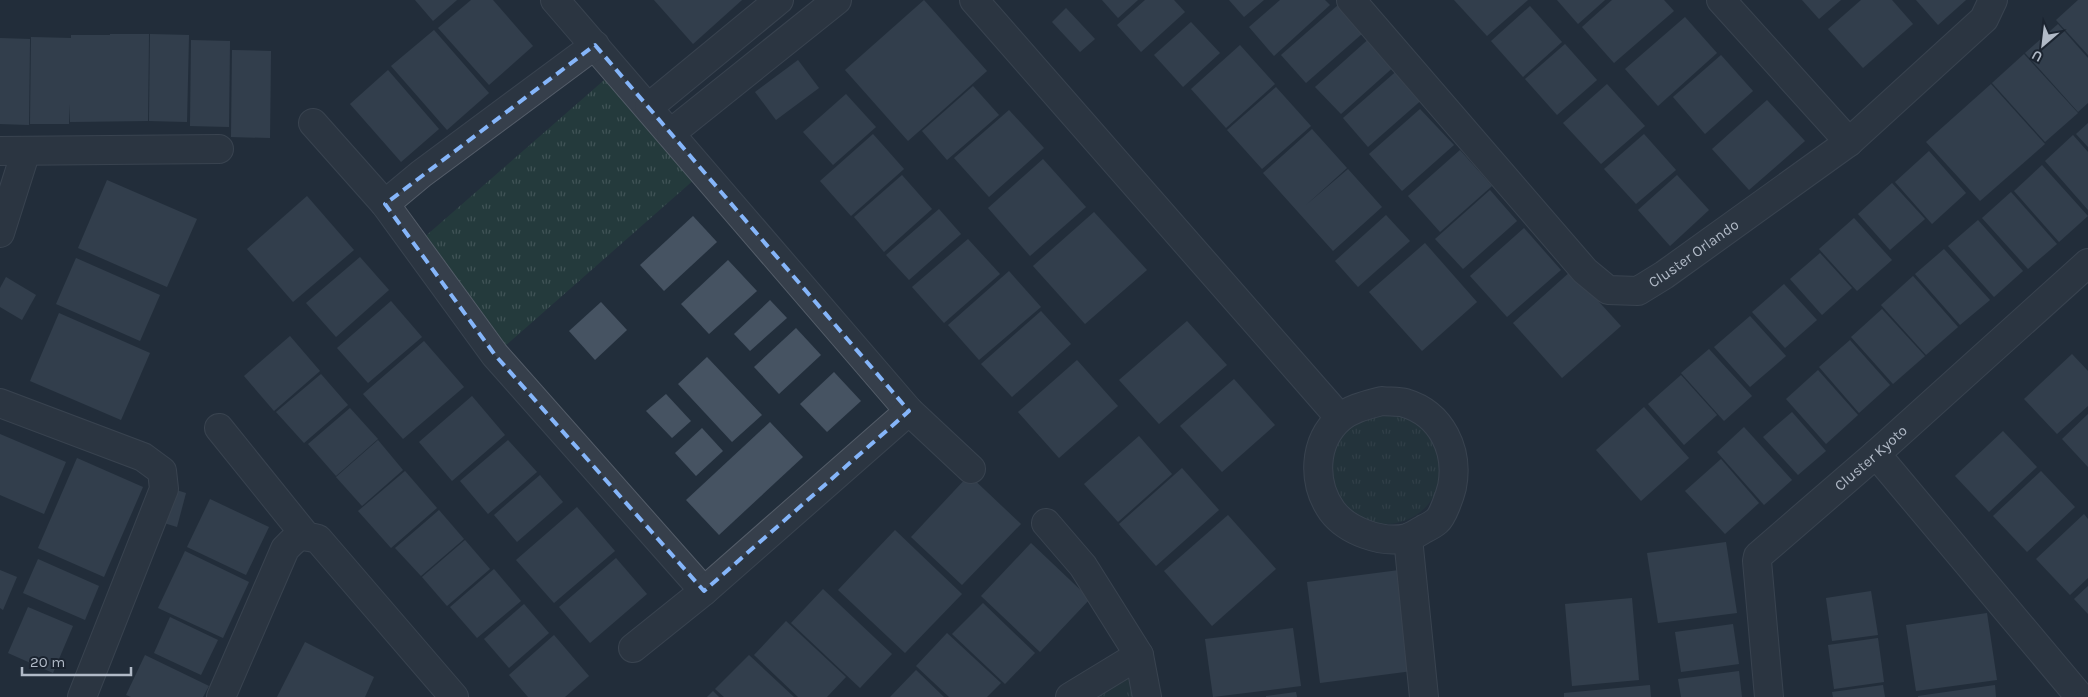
<svg xmlns="http://www.w3.org/2000/svg" width="2088" height="697" font-family="Karla,sans-serif">
	<style>
		.park { fill: url(#park-tufts) }
		.building { fill: #465362 }
		.lines { fill: none; stroke-linecap: round; stroke-linejoin: round }
		.street-casing { stroke: #545d69; stroke-width: 30 }
		.street { stroke: #363f4b; stroke-width: 28 }
		.marked { fill: none; stroke: #85b5f9; stroke-width: 4; stroke-dasharray: 10 6; stroke-linejoin: round }
		.labels { text-anchor: middle; stroke-width: 4; stroke-linejoin: round; paint-order: stroke }
		.street-label { font-size: 15px; fill: #b1bac7; stroke: #1b2430 }
	</style>
	<defs>
		<pattern id="park-tufts" width="24" height="20" patternUnits="userSpaceOnUse" patternTransform="scale(1.25)"><rect width="24" height="20" fill="#243a3c"/><path d="M3 7l-1-3M5 7V3M7 7l1-3M15 17l-1-3M17 17v-4M19 17l1-3" fill="none" stroke="#415457"/></pattern>
	</defs>
	<rect width="100%" height="100%" fill="#222e3b"/>
	<g class="park">
		<polygon points="611,74 704,171 495,355 405,254"/>
		<circle cx="1386" cy="469" r="55"/>
		<polygon points="1139,655 1147,697 1094,697"/>
	</g>
	<g class="building">
		<polygon points="415,0 457,0 433,21"/>
		<polygon points="471,0 493,0 533,46 489,85 438,28"/>
		<polygon points="654,0 742,0 693,44"/>
		<polygon points="924,0 987,71 908,141 845,70"/>
		<polygon points="1102,0 1138,0 1118,18"/>
		<polygon points="1145,0 1174,0 1185,12 1141,52 1117,25"/>
		<polygon points="1229,0 1264,0 1244,17"/>
		<polygon points="1280,0 1325,0 1330,5 1274,56 1249,27"/>
		<polygon points="1454,0 1528,0 1487,36"/>
		<polygon points="1557,0 1605,0 1578,24"/>
		<polygon points="1612,0 1664,0 1674,11 1614,63 1582,27"/>
		<polygon points="1802,0 1841,0 1819,19"/>
		<polygon points="1861,0 1892,0 1913,24 1863,68 1828,29"/>
		<polygon points="1916,0 1966,0 1938,25"/>
		<polygon points="2078,0 2088,0 2088,55 2056,20"/>
		<polygon points="1338,5 1363,33 1306,83 1281,55"/>
		<polygon points="1530,6 1562,42 1523,77 1491,41"/>
		<polygon points="1066,8 1095,39 1080,52 1052,22"/>
		<polygon points="1685,17 1717,53 1658,106 1625,69"/>
		<polygon points="1191,22 1220,53 1183,87 1154,55"/>
		<polygon points="2058,24 2088,58 2088,103 2078,112 2025,53"/>
		<polygon points="434,30 489,93 447,130 391,66"/>
		<polygon points="110,34 149,34 148,121 70,122 69,104 69,124 30,124 31,37 71,38 71,35 110,35"/>
		<polygon points="150,34 189,35 187,122 149,121"/>
		<polygon points="1372,36 1397,64 1341,114 1315,87"/>
		<polygon points="0,38 30,39 29,125 0,124"/>
		<polygon points="191,40 230,41 229,127 190,126"/>
		<polygon points="1565,44 1597,80 1557,115 1525,79"/>
		<polygon points="1240,45 1275,84 1226,128 1191,89"/>
		<polygon points="232,50 271,51 270,138 231,137"/>
		<polygon points="2024,54 2078,113 2045,142 1992,83"/>
		<polygon points="1721,55 1753,91 1705,134 1673,97"/>
		<polygon points="798,60 819,88 776,120 755,92"/>
		<polygon points="1400,68 1425,97 1368,147 1343,118"/>
		<polygon points="388,70 439,129 401,162 350,104"/>
		<polygon points="1607,84 1645,126 1601,164 1563,123"/>
		<polygon points="1991,84 2045,144 1980,201 1926,142"/>
		<polygon points="973,86 999,115 947,160 922,131"/>
		<polygon points="1276,87 1311,126 1262,169 1227,130"/>
		<polygon points="846,94 876,127 833,165 803,132"/>
		<polygon points="1767,100 1805,141 1749,190 1712,149"/>
		<polygon points="1420,109 1454,145 1402,191 1369,154"/>
		<polygon points="1009,110 1044,148 989,197 954,158"/>
		<polygon points="2088,123 2088,147 2076,134"/>
		<polygon points="1312,129 1347,168 1306,205 1348,169 1382,207 1333,251 1263,173"/>
		<polygon points="873,134 904,169 851,216 820,181"/>
		<polygon points="1644,134 1676,170 1636,204 1604,169"/>
		<polygon points="2073,135 2088,152 2088,210 2045,161"/>
		<polygon points="1460,150 1492,186 1440,232 1408,196"/>
		<polygon points="1929,151 1966,193 1932,224 1895,182"/>
		<polygon points="1043,159 1086,207 1030,256 988,208"/>
		<polygon points="2042,165 2088,216 2059,242 2014,191"/>
		<polygon points="902,175 932,209 884,252 854,217"/>
		<polygon points="1677,175 1709,210 1670,246 1638,210"/>
		<polygon points="107,180 197,219 167,287 78,248"/>
		<polygon points="1892,183 1925,219 1890,250 1858,214"/>
		<polygon points="1490,190 1517,221 1463,269 1435,239"/>
		<polygon points="2011,192 2057,244 2028,269 1982,218"/>
		<polygon points="307,196 354,250 293,302 247,249"/>
		<polygon points="939,209 961,234 909,280 886,255"/>
		<polygon points="1094,212 1147,270 1085,324 1033,266"/>
		<polygon points="1386,215 1410,241 1358,287 1335,261"/>
		<polygon points="693,216 717,242 664,291 640,265"/>
		<polygon points="1854,218 1892,260 1857,291 1819,249"/>
		<polygon points="1978,220 2023,271 1994,297 1948,246"/>
		<polygon points="1524,228 1561,270 1507,317 1470,276"/>
		<polygon points="968,239 1000,274 944,323 912,287"/>
		<polygon points="1425,243 1477,302 1422,351 1369,292"/>
		<polygon points="1944,249 1990,300 1960,325 1915,274"/>
		<polygon points="1820,253 1852,288 1822,315 1790,279"/>
		<polygon points="360,257 389,290 336,337 306,303"/>
		<polygon points="76,258 160,295 140,341 56,304"/>
		<polygon points="728,260 757,291 709,334 681,304"/>
		<polygon points="1009,271 1041,307 979,360 948,325"/>
		<polygon points="1571,271 1621,326 1562,378 1513,323"/>
		<polygon points="1913,276 1958,327 1926,355 1881,305"/>
		<polygon points="6,277 36,295 22,320 0,307 0,288"/>
		<polygon points="1784,284 1817,320 1785,348 1752,312"/>
		<polygon points="770,300 787,318 750,351 734,334"/>
		<polygon points="391,301 422,337 368,383 337,348"/>
		<polygon points="601,302 627,330 595,360 569,331"/>
		<polygon points="1882,309 1925,356 1893,384 1851,337"/>
		<polygon points="1041,311 1071,344 1012,397 981,364"/>
		<polygon points="59,313 150,353 121,420 30,381"/>
		<polygon points="1750,316 1786,356 1750,387 1714,347"/>
		<polygon points="1187,321 1227,365 1159,424 1119,380"/>
		<polygon points="796,328 821,355 779,394 754,367"/>
		<polygon points="290,336 320,371 274,411 244,376"/>
		<polygon points="1850,340 1890,385 1859,413 1819,367"/>
		<polygon points="424,341 464,387 403,439 363,394"/>
		<polygon points="1709,349 1752,396 1724,421 1681,373"/>
		<polygon points="2072,354 2088,371 2088,406 2057,434 2024,399"/>
		<polygon points="707,357 762,415 732,442 678,384"/>
		<polygon points="1077,360 1118,406 1059,458 1018,412"/>
		<polygon points="1818,370 1858,415 1826,444 1786,399"/>
		<polygon points="834,372 861,401 827,432 800,404"/>
		<polygon points="321,374 348,405 304,443 276,412"/>
		<polygon points="1681,375 1717,415 1684,445 1648,404"/>
		<polygon points="1234,379 1275,425 1222,472 1180,426"/>
		<polygon points="666,394 691,421 672,438 646,411"/>
		<polygon points="472,396 505,435 452,481 419,442"/>
		<polygon points="1644,407 1689,458 1641,501 1596,450"/>
		<polygon points="350,408 378,439 336,476 308,444"/>
		<polygon points="1792,412 1826,451 1798,475 1763,437"/>
		<polygon points="2088,414 2088,467 2062,439"/>
		<polygon points="770,422 803,457 719,535 686,500"/>
		<polygon points="1744,427 1792,480 1764,505 1717,452"/>
		<polygon points="702,428 723,451 696,476 675,453"/>
		<polygon points="2003,431 2037,467 1989,512 1955,476"/>
		<polygon points="0,434 66,462 44,514 0,495"/>
		<polygon points="1139,436 1172,474 1118,522 1084,484"/>
		<polygon points="378,440 403,470 362,506 336,477"/>
		<polygon points="508,440 537,472 488,514 460,481"/>
		<polygon points="77,458 143,487 104,577 38,548"/>
		<polygon points="1721,459 1759,503 1725,534 1685,491"/>
		<polygon points="1182,468 1219,510 1156,566 1119,524"/>
		<polygon points="405,471 437,508 391,548 358,511"/>
		<polygon points="2041,471 2075,507 2027,552 1993,516"/>
		<polygon points="540,475 563,502 517,542 494,515"/>
		<polygon points="969,475 1021,524 962,585 911,537"/>
		<polygon points="173,489 186,493 177,527 164,523"/>
		<polygon points="210,499 269,527 246,575 187,547"/>
		<polygon points="577,507 615,551 554,603 516,560"/>
		<polygon points="439,510 464,539 421,576 395,548"/>
		<polygon points="2084,514 2088,519 2088,578 2070,595 2036,559"/>
		<polygon points="1228,515 1276,569 1212,626 1164,571"/>
		<polygon points="895,530 962,594 905,653 838,590"/>
		<polygon points="465,540 490,569 447,606 422,577"/>
		<polygon points="1726,542 1737,613 1658,623 1647,553"/>
		<polygon points="1031,543 1090,599 1040,652 981,596"/>
		<polygon points="185,551 249,582 223,638 158,608"/>
		<polygon points="616,558 647,594 590,643 559,607"/>
		<polygon points="38,559 99,586 85,620 23,593"/>
		<polygon points="494,569 521,601 477,638 450,607"/>
		<polygon points="1407,569 1420,670 1320,683 1307,582"/>
		<polygon points="0,570 17,577 3,610 0,608"/>
		<polygon points="2088,586 2088,614 2074,599"/>
		<polygon points="823,589 892,654 860,688 791,623"/>
		<polygon points="1871,591 1878,635 1832,641 1826,598"/>
		<polygon points="1632,598 1639,680 1572,686 1565,604"/>
		<polygon points="983,603 1035,653 1005,684 952,634"/>
		<polygon points="524,604 549,633 509,668 484,639"/>
		<polygon points="28,607 73,626 53,673 8,653"/>
		<polygon points="1987,613 1997,680 1916,691 1906,625"/>
		<polygon points="170,617 218,640 201,675 154,653"/>
		<polygon points="786,621 846,677 827,697 798,697 754,655"/>
		<polygon points="1733,624 1739,664 1681,672 1675,632"/>
		<polygon points="1293,628 1301,686 1213,697 1205,639"/>
		<polygon points="947,633 1001,683 987,697 949,697 916,666"/>
		<polygon points="554,635 589,676 565,697 528,697 509,675"/>
		<polygon points="1878,638 1884,682 1834,689 1828,645"/>
		<polygon points="305,642 374,677 365,697 277,697"/>
		<polygon points="145,655 209,686 203,697 131,697 126,695"/>
		<polygon points="749,655 794,697 724,697 715,689"/>
		<polygon points="916,670 944,697 890,697"/>
		<polygon points="1739,671 1742,697 1681,697 1678,679"/>
		<polygon points="1650,685 1651,697 1564,697 1564,693"/>
		<polygon points="1883,685 1885,697 1833,697 1832,692"/>
		<polygon points="1995,685 1996,697 1918,697 1918,696"/>
		<polygon points="713,691 719,697 707,697"/>
		<polygon points="1296,692 1297,697 1266,697 1266,696"/>
	</g>
	<g class="lines">
		<g class="street-casing">
			<g id="street">
				<polyline points="555,0 909,411 971,469"/>
				<polyline points="974,0 1340,418"/>
				<path id="s1" d="M 1351,0 L 1585,271 L 1608,290 L 1638,291 L 1664,275 L 1849,142 L 1984,19 L 1993,0"/>
				<polyline points="1721,0 1849,142"/>
				<polyline points="649,107 779,0"/>
				<polyline points="313,123 385,204 495,355 704,591"/>
				<polyline points="671,133 837,0"/>
				<polyline points="0,151 219,149"/>
				<polyline points="385,204 421,174 595,45"/>
				<polyline points="0,233 26,151"/>
				<path d="M 1382,401 C 1389,402 1398,401 1405,403 C 1442,414 1459,451 1452,487 C 1450,495 1443,516 1437,521 C 1434,524 1428,527 1424,529 C 1419,532 1413,536 1407,538 C 1382,544 1347,531 1332,511 C 1312,483 1313,442 1340,418 C 1352,408 1367,405 1382,401 Z"/>
				<polyline points="0,403 143,457 162,471 164,489 82,697"/>
				<polyline points="219,428 306,536"/>
				<polyline points="1876,454 2080,697"/>
				<polyline points="1046,523 1083,566 1139,655 1147,697"/>
				<polyline points="1408,538 1424,697"/>
				<polyline points="633,648 704,591 909,411"/>
				<path d="M 221,697 L 285,549 C 297,536 300,534 318,539 L 454,697"/>
				<polyline points="1070,697 1139,655"/>
				<path id="s2" d="M 1769,697 L 1757,561 L 1758,556 L 1876,454 L 2088,263"/>
			</g>
		</g>
		<use href="#street" class="street"/>
	</g>
	<path d="M0 0H2088V697H0ZM 595,45 L 909,411 L 704,591 L 495,355 L 385,204 Z" fill="#222e3b" fill-opacity=".55" fill-rule="evenodd"/>
	<path class="marked" d="M 595,45 L 909,411 L 704,591 L 495,355 L 385,204 Z"/>
	<g class="labels">
		<g class="street-label">
			<text dy="5" stroke="none"><textPath href="#s1" startOffset="485">Cluster Orlando</textPath></text>
			<text dy="5" stroke="none"><textPath href="#s2" startOffset="291">Cluster Kyoto</textPath></text>
		</g>
	</g>
	<g transform="translate(2043 45) rotate(208)" stroke="#1b2430" stroke-width="4" paint-order="stroke">
	<path d="M0-4L9 19L0 12L-9 19Z" fill="#b1bac7"/>
	<text y="-8" font-size="14" font-weight="bold" text-anchor="middle" fill="#b1bac7">U</text>
	</g>
	<path d="M22 667v8h109v-8" fill="none" stroke="#b1bac7" stroke-width="2.5"/>
	<text x="30" y="667" font-size="15" fill="#b1bac7" stroke="#1b2430" stroke-width="4" paint-order="stroke">20 m</text>
</svg>
